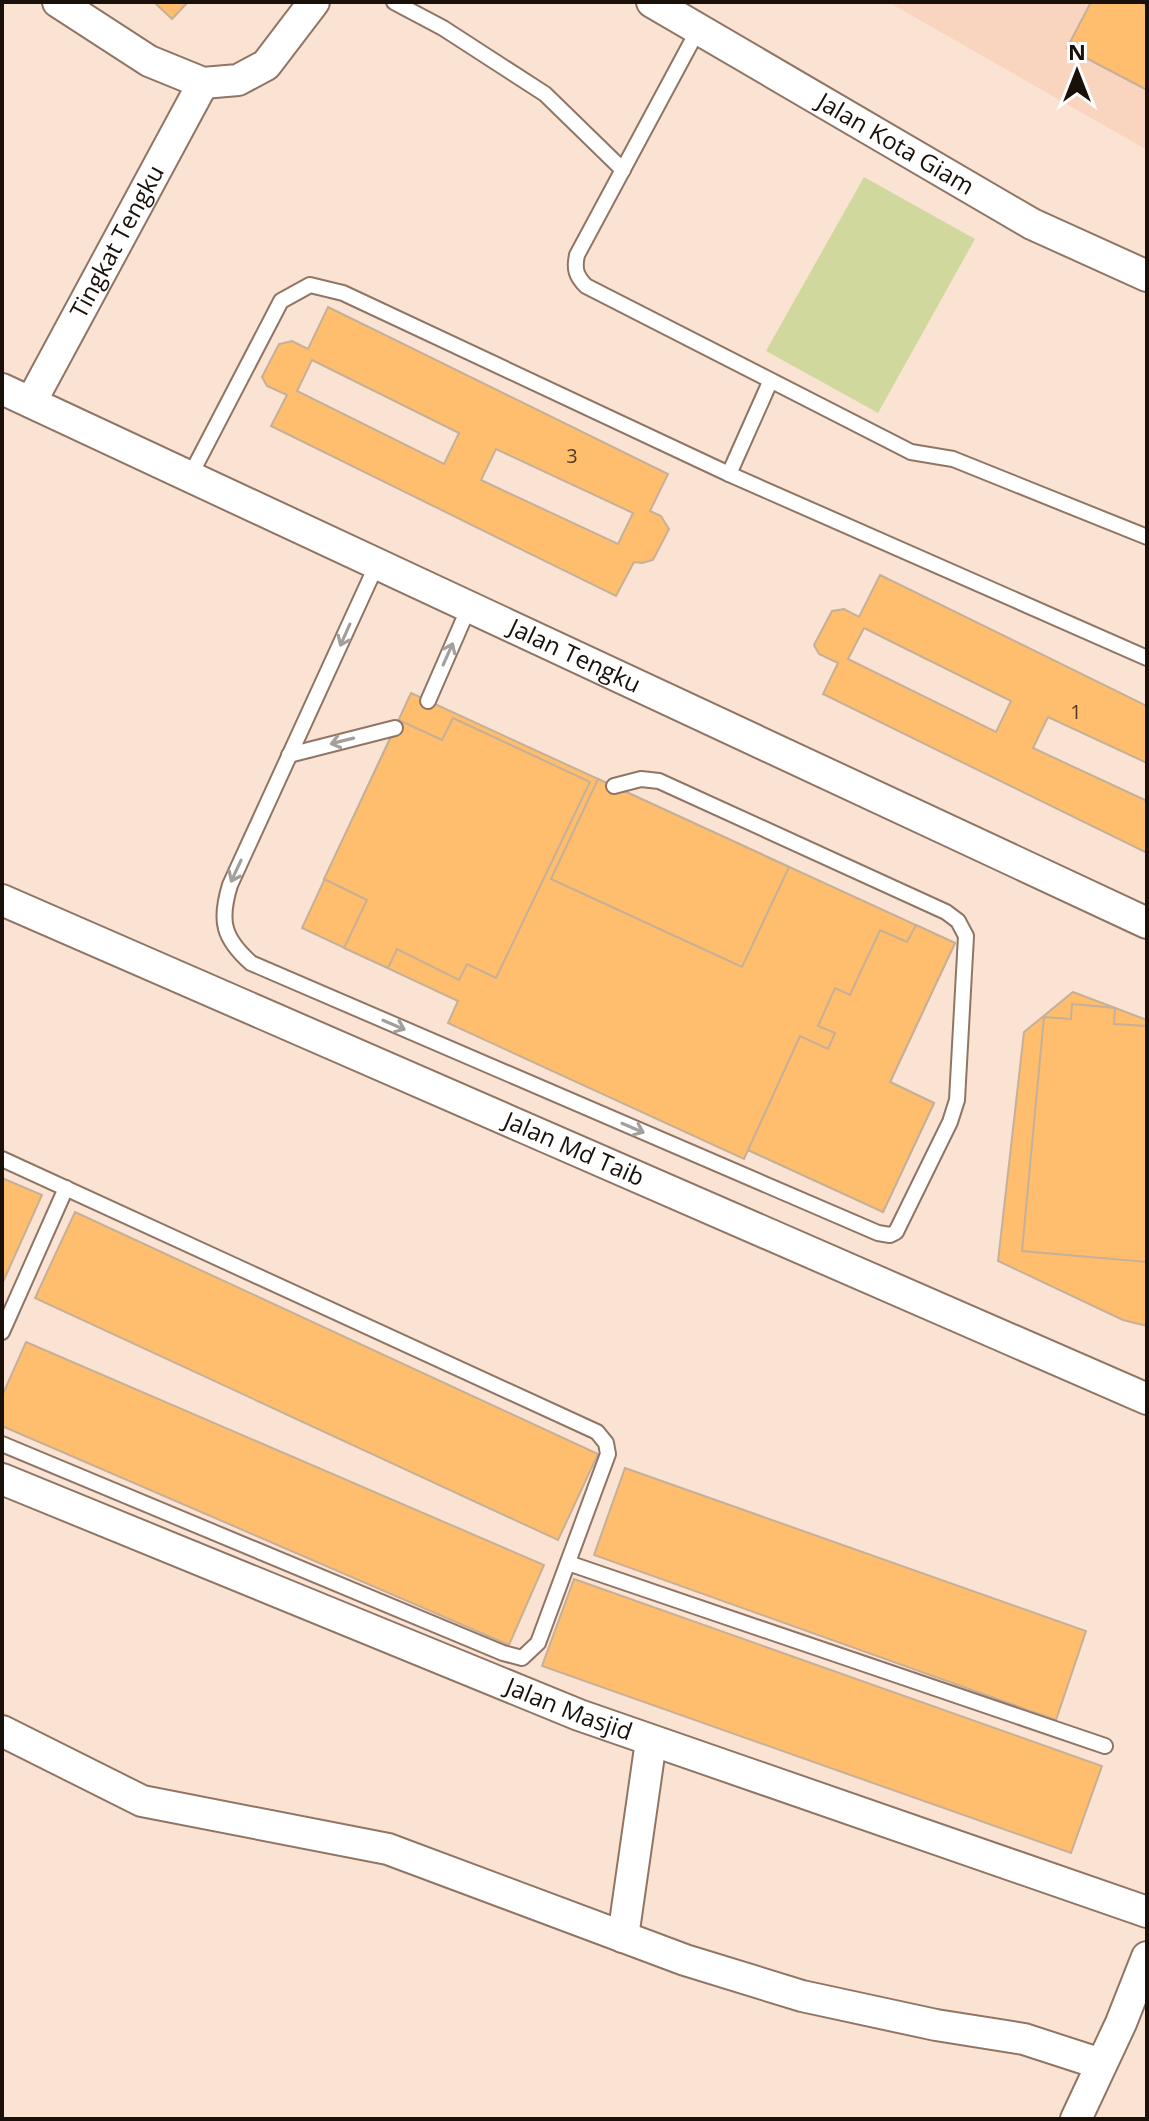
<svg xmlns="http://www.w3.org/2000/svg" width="1149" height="2121" font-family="'Open Sans',sans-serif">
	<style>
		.built { fill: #f9d4be }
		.green { fill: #d1d89e }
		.building { fill: #ffbd6e; stroke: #c6b098; stroke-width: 2; fill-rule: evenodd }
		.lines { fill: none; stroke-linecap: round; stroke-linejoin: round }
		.lane-casing { stroke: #907565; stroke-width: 18 }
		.street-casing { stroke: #907565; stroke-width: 34 }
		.lane { stroke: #fff; stroke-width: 14 }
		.street { stroke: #fff; stroke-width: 30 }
		.oneway { stroke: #a39f9d }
		.labels { text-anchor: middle; stroke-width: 6; stroke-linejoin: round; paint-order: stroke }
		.number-label { font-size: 20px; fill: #533b23 }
		.street-label { font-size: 24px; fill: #1a100a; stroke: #fff }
	</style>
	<rect width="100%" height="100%" fill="#fbe3d4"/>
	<polygon class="built" points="888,2 1147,2 1147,150"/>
	<polygon class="green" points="864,177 975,239 878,413 766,351"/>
	<g class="building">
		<polygon points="154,2 188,2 172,19"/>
		<polygon points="1091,2 1140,2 1147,6 1147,90 1067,48"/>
		<path d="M 328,307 L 668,474 L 650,511 L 661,516 L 669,529 L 653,560 L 642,563 L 634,562 L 616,596 L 271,426 L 287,395 L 267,386 L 262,377 L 279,344 L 292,341 L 308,349 ZM 312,360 L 459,433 L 444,464 L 297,391 ZM 496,449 L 633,513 L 618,544 L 481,480 Z"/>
		<path d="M 880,575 L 1147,706 L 1147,763 L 1048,717 L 1033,748 L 1147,801 L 1147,853 L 823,694 L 838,663 L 819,654 L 814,645 L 832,611 L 844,609 L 859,617 ZM 864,628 L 1011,701 L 996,732 L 848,659 Z"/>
		<polygon points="411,693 955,943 890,1082 934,1103 883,1212 748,1150 744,1159 448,1023 458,1001 302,928"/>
		<polygon points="453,718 590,782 496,978 467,964 459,980 397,949 388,968 344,948 367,900 324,879 399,720 442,740"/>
		<polygon points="598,779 789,867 742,967 551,879"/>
		<polygon points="916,925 955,943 890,1082 934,1103 883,1212 748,1150 800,1036 828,1049 835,1033 818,1026 835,988 850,995 880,930 907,942"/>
		<polygon points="1073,992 1147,1020 1147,1326 1123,1320 998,1261 1024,1032"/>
		<polygon points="1072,1004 1115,1008 1114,1024 1147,1026 1147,1262 1022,1251 1044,1017 1071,1019"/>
		<polygon points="2,1178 42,1195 3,1282 2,1281"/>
		<polygon points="75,1212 598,1454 558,1540 35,1298"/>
		<polygon points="26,1342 544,1565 509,1645 2,1426 2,1396"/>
		<polygon points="625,1468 1086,1631 1056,1720 594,1555"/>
		<polygon points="574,1579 1102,1766 1071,1853 542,1666"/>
	</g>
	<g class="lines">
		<g class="lane-casing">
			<g id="lane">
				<polyline points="394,2 443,28 545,94 623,170"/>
				<path d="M 699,28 L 577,255 C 574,269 576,276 586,286 L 911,452 L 953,459 L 1147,537"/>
				<polyline points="729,474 770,382"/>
				<polyline points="190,476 281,301 310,285 343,293 729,474 1147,658"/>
				<path d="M 377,564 L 230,885 C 219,921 223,938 251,963 L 878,1233 L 890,1235 L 896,1232 L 950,1122 L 957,1100 L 966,936 L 958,921 L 946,912 L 659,781 L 641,779 L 614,786"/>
				<polyline points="428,701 469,607"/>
				<polyline points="289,755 395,728"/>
				<polyline points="2,1159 597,1432 606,1443 608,1454 538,1643 522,1658 503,1653 2,1444"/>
				<polyline points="2,1332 66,1188"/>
				<polyline points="568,1563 1105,1746"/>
			</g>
		</g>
		<g class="street-casing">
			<g id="street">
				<polyline points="58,2 149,61 203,83 238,80 266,65 314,2"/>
				<path id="s1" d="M 652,2 L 1032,224 L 1147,276"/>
				<path id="s2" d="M 2,389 L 1147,923"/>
				<path id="s3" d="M 31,402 L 203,83"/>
				<path id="s4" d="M 2,900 L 1147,1399"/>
				<path id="s5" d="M 2,1479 L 579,1715 L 1147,1912"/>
				<polyline points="2,1731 142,1801 388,1849 685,1960 802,1996 936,2025 1024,2039 1101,2064"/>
				<polyline points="623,1937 651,1741"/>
				<polyline points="1076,2119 1121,2023 1147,1957"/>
			</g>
		</g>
		<use href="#lane" class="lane"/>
		<use href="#street" class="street"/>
	</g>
	<defs><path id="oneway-shaft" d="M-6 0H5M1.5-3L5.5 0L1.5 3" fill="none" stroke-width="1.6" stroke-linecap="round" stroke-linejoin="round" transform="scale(2)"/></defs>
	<g class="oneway">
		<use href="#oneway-shaft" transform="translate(345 635) rotate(114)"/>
		<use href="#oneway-shaft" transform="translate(448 654) rotate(-66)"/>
		<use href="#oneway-shaft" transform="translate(342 741) rotate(166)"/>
		<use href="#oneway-shaft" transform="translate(236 871) rotate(115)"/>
		<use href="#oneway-shaft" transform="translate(394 1025) rotate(23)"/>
		<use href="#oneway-shaft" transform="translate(633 1128) rotate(23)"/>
	</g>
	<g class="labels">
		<g class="number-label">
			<text x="572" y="463">3</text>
			<text x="1076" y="719">1</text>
		</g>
		<g class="street-label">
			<text dy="8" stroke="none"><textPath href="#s1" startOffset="282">Jalan Kota Giam</textPath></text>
			<text dy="8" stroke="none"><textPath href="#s3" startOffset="182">Tingkat Tengku</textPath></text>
			<text dy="8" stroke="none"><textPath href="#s2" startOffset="632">Jalan Tengku</textPath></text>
			<text dy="8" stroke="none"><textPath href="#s4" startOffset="624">Jalan Md Taib</textPath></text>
			<text dy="8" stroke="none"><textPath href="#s5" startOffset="612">Jalan Masjid</textPath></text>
		</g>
	</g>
	<rect width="1149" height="2121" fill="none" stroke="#1a100a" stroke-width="8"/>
	<g transform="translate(1077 72)" stroke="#ffffff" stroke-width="6" paint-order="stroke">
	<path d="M0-6L14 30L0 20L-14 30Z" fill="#1a100a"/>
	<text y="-12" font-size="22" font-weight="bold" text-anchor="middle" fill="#1a100a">N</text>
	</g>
</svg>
